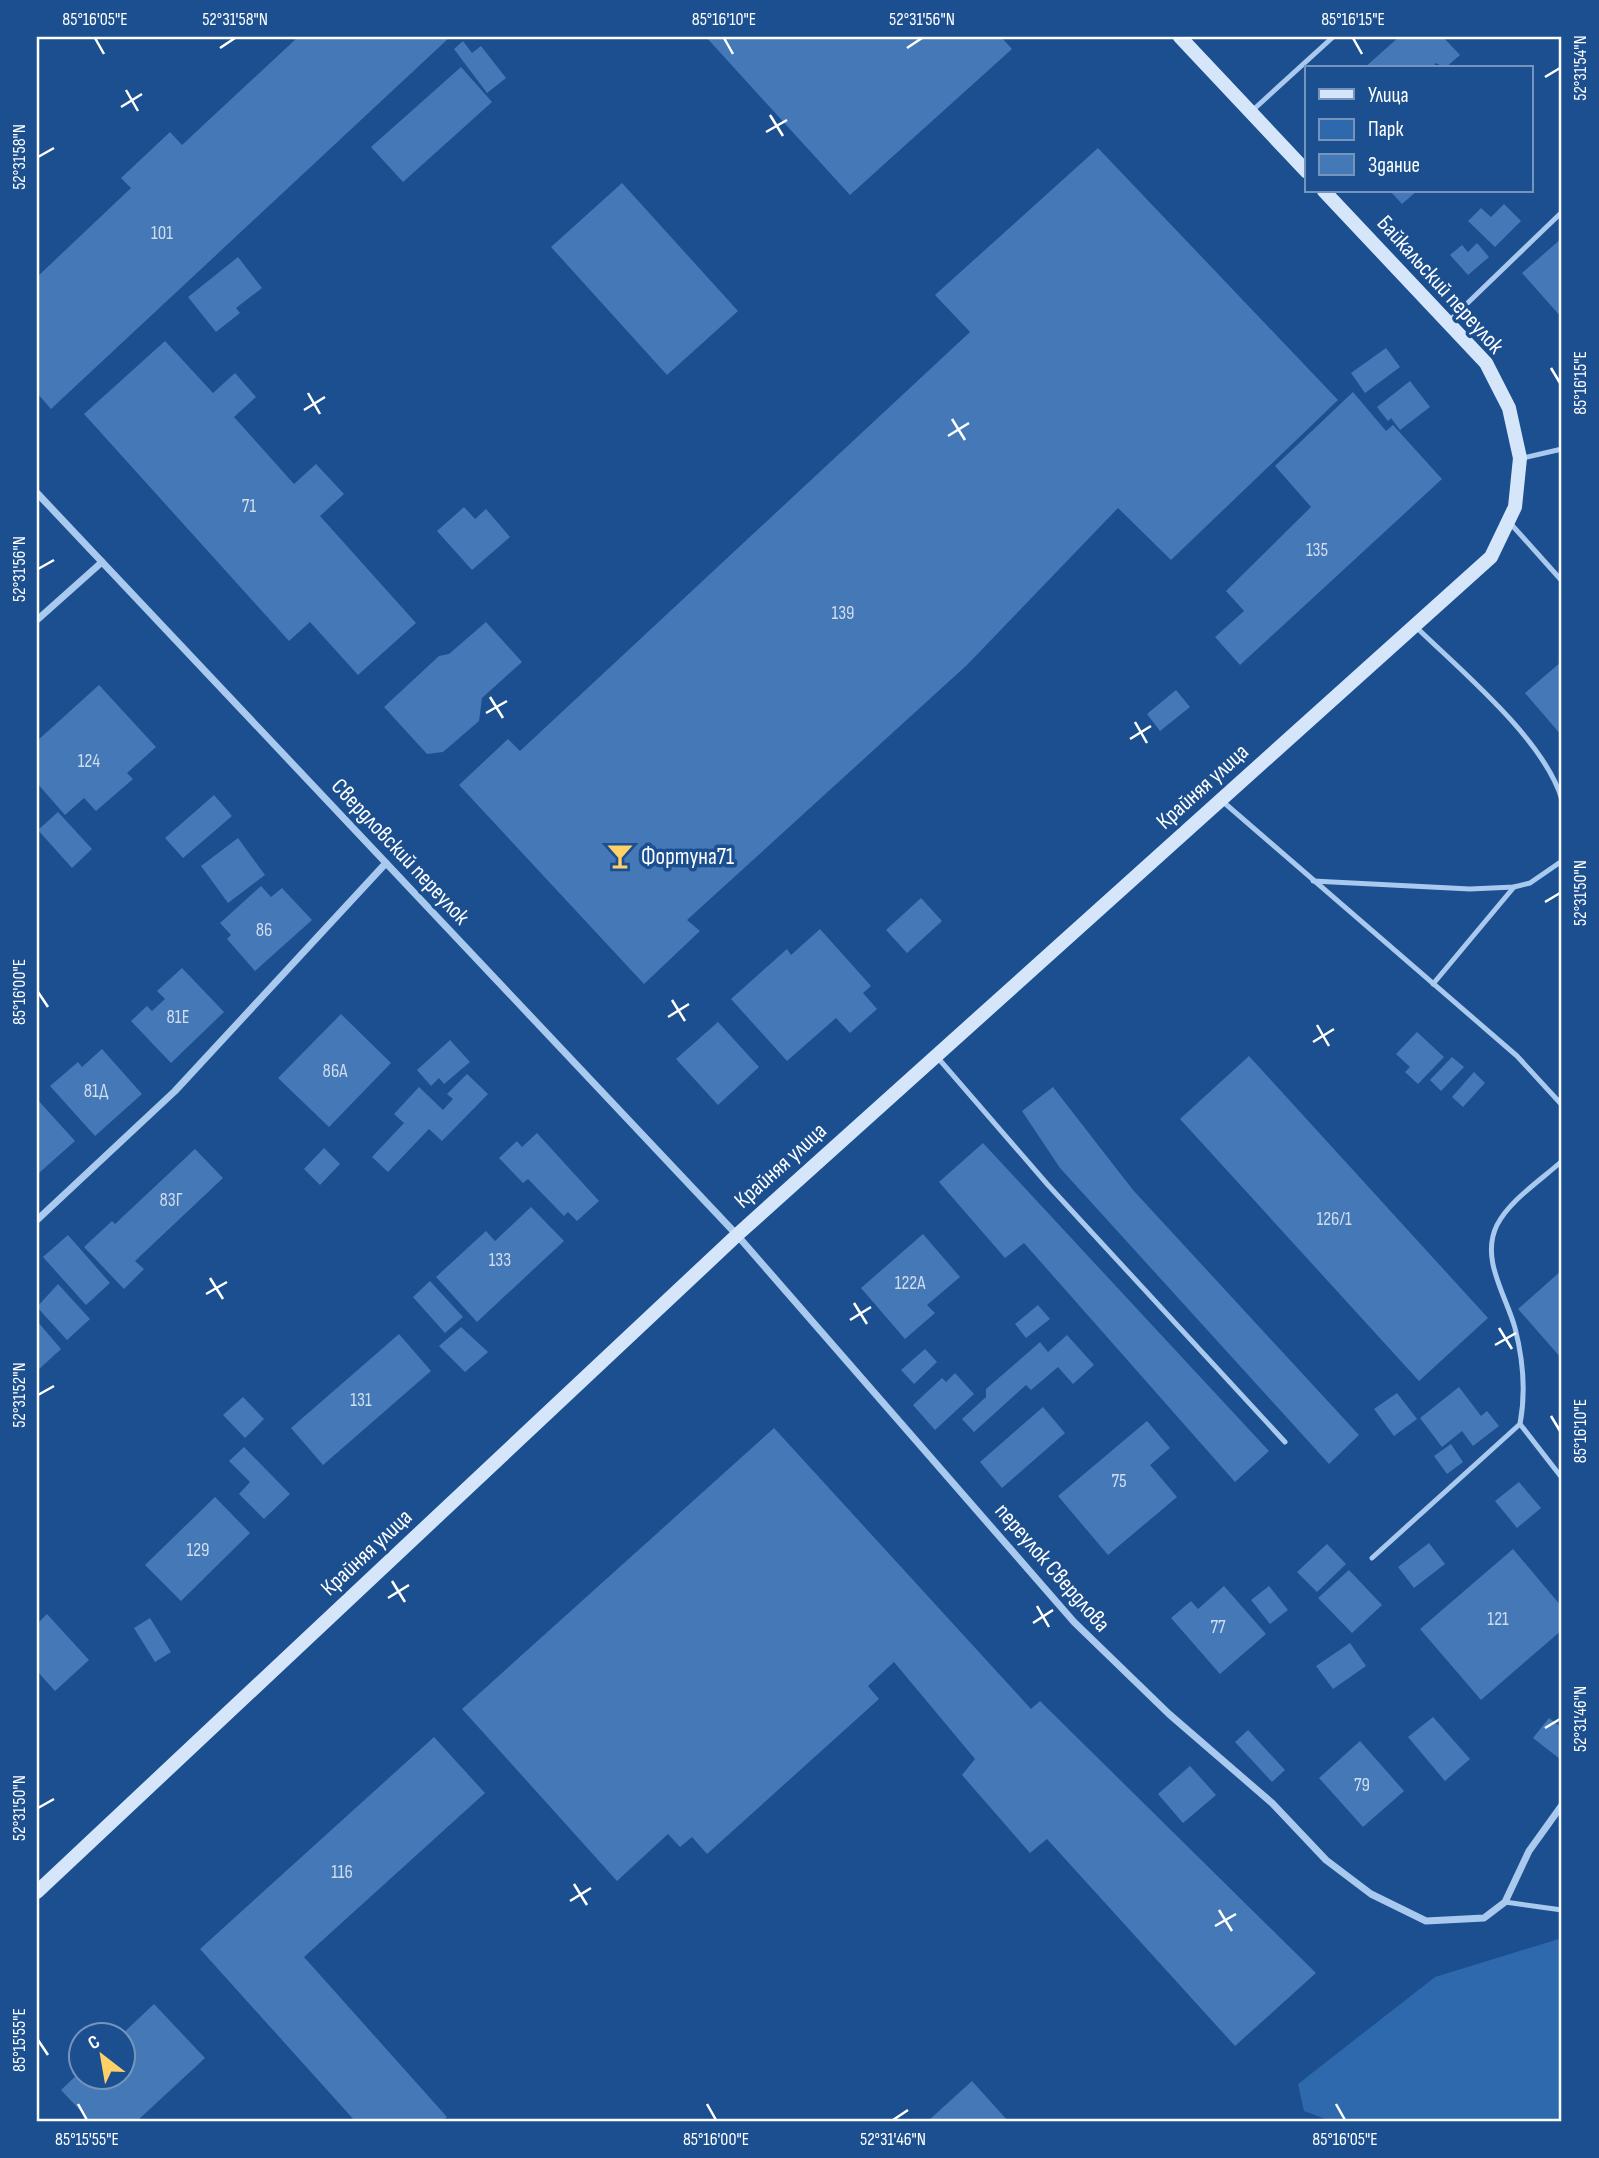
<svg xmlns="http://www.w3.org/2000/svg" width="1599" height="2158" font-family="'Sofia Sans Condensed',sans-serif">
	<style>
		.green { fill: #2e69ad }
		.building { fill: #4478b7 }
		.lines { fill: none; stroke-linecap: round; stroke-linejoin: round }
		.lane { stroke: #a9c9ee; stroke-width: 5 }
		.street { stroke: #a9c9ee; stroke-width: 7 }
		.secondary { stroke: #d6e6fa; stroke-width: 14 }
		.ticks { fill: none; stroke: #fff; stroke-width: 2.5 }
		.labels { text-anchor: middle; stroke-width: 7; stroke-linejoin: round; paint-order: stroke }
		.number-label { font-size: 19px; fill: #d0dded }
		.street-label { font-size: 23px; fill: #fff; stroke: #1b4f8f }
		.poi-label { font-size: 23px; fill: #fff; stroke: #1b4f8f; text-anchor: start }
		.neatline { fill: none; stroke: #fff; stroke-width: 2.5 }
		.ticks-label { font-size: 18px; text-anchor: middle; fill: #fff }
	</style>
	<rect width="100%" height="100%" fill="#1b4f8f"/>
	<polygon class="green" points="1562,1938 1562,2121 1331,2121 1304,2111 1298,2084 1435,1977"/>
	<g class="building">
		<polygon points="298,37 450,37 51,409 37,393 37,277 131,188 121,178 170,132 182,145"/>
		<polygon points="706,37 1001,37 1012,49 850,195"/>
		<polygon points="1399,37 1443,37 1460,55 1445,68 1436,63 1431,68 1364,68"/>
		<polygon points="463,41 472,53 481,46 506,78 487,93 454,49"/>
		<polygon points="461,67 492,102 403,182 371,147"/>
		<polygon points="1098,148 1338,400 1171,560 1118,508 967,665 687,920 700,931 644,984 459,785 508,739 520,751 970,332 935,295"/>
		<polygon points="622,183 738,311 667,375 551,247"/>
		<polygon points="1390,191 1417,191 1402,204"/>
		<polygon points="1504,204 1521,221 1495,247 1468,221 1481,208 1491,217"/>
		<polygon points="1562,238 1562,318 1522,273"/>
		<polygon points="1477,243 1489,257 1468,275 1450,255 1462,245 1468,252"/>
		<polygon points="238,257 262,288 236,308 240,313 216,332 188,297"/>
		<polygon points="165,341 213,393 235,373 256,397 234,417 294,484 316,464 344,494 320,516 416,623 358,675 310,622 289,641 84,414"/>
		<polygon points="1386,348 1400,367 1365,393 1351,373"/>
		<polygon points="1410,381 1430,407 1400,430 1391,418 1388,421 1377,407"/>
		<polygon points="1353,392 1386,431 1393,425 1442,479 1240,665 1215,637 1244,611 1226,591 1311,507 1275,466"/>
		<polygon points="464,507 475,519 486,509 510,537 472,570 437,531"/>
		<polygon points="486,622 522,662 482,698 479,721 443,752 427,754 384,707 439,656 449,654"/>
		<polygon points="1562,661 1562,736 1525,693"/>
		<polygon points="99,685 156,747 127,773 133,779 96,811 84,798 65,815 37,783 37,741"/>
		<polygon points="1176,690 1190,707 1160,731 1147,714"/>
		<polygon points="214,795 232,816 183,858 165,838"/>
		<polygon points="58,812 92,849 72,868 38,830"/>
		<polygon points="238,838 265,875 228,903 201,866"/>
		<polygon points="261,886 271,897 282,888 312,920 255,971 227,939 231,935 220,923"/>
		<polygon points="921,898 942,921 907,953 886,930"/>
		<polygon points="820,929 871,986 863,993 877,1009 850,1033 836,1018 787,1061 731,999 787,949 791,955"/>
		<polygon points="182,968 224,1012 171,1063 131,1021 147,1006 152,1011 165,999 157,991"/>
		<polygon points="341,1014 391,1063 329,1127 278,1078"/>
		<polygon points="718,1022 759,1067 718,1105 676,1059"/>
		<polygon points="1417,1032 1444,1057 1418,1084 1405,1072 1410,1067 1396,1054"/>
		<polygon points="450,1040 470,1062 444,1084 439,1078 431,1086 417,1070"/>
		<polygon points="102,1049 142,1094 95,1136 50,1086 78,1062 82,1067"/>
		<polygon points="1249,1056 1488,1318 1419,1381 1180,1119"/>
		<polygon points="1452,1057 1464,1067 1441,1091 1430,1080"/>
		<polygon points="1474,1072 1485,1083 1463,1107 1452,1097"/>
		<polygon points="467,1074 488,1094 442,1141 429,1129 388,1172 372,1157 404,1123 394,1114 419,1087 443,1110 453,1099 447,1094"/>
		<polygon points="1053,1087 1133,1190 1359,1435 1329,1464 1060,1168 1022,1111"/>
		<polygon points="37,1099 75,1141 39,1173 37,1171"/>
		<polygon points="537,1133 599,1201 577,1221 568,1212 564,1216 528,1179 523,1183 499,1158 517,1141 522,1147"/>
		<polygon points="983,1143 1269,1451 1235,1482 1024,1243 1005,1258 939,1182"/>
		<polygon points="324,1148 340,1164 320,1185 304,1169"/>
		<polygon points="195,1149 223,1178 135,1261 144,1269 124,1289 84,1247 112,1221 115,1224"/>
		<polygon points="531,1207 564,1241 477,1322 436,1277 486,1231 495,1241"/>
		<polygon points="923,1234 960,1277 927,1305 935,1313 905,1339 861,1288"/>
		<polygon points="68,1235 110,1283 86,1305 43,1257"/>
		<polygon points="1562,1270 1562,1359 1518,1309"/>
		<polygon points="430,1281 463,1317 445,1333 413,1297"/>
		<polygon points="58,1284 90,1319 67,1340 37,1307"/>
		<polygon points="1038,1305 1050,1319 1026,1338 1015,1324"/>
		<polygon points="37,1321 61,1349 37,1371"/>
		<polygon points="461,1327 488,1352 465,1372 439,1346"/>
		<polygon points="399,1334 431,1371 323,1465 291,1428"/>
		<polygon points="1067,1335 1094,1365 1073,1384 1058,1367 1031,1390 1026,1385 974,1432 962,1419 986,1397 986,1389 1040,1342 1048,1352"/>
		<polygon points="925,1349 937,1362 914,1384 901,1370"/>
		<polygon points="955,1373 974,1394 935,1430 913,1405 942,1378 946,1382"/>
		<polygon points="1459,1387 1481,1416 1487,1411 1499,1426 1473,1446 1462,1431 1442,1447 1420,1418"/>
		<polygon points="1397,1393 1417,1419 1394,1436 1374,1409"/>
		<polygon points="243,1397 264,1419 245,1438 223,1415"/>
		<polygon points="1043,1407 1065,1433 1002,1488 980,1462"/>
		<polygon points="1147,1421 1170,1448 1150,1465 1177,1497 1108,1555 1058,1496"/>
		<polygon points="774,1428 1031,1709 1040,1701 1316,1973 1235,2046 1047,1839 1030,1853 962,1775 975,1759 894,1662 868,1686 879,1699 707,1854 692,1837 680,1847 668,1834 617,1881 462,1709"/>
		<polygon points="1451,1444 1463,1462 1447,1474 1434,1456"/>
		<polygon points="244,1447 290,1494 264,1519 239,1494 250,1482 229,1461"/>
		<polygon points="1519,1482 1541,1508 1517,1528 1495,1501"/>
		<polygon points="215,1497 250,1533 181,1601 145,1565"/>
		<polygon points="1429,1543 1445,1564 1414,1588 1398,1567"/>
		<polygon points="1327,1544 1346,1564 1317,1592 1297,1572"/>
		<polygon points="1513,1549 1562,1607 1562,1630 1481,1700 1420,1629"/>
		<polygon points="1349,1570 1382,1605 1352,1633 1318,1598"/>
		<polygon points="1224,1586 1266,1634 1220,1674 1171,1618 1191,1601 1198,1609"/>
		<polygon points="1269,1586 1288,1610 1270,1624 1251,1600"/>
		<polygon points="47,1614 89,1660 55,1691 37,1671 37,1624"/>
		<polygon points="150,1618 171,1652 155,1662 134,1628"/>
		<polygon points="1350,1643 1366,1666 1333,1689 1316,1666"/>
		<polygon points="1433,1717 1470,1759 1445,1781 1408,1737"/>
		<polygon points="1549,1718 1562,1728 1560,1759 1533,1738"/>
		<polygon points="1248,1730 1285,1770 1272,1782 1235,1742"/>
		<polygon points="434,1737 485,1793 304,1957 447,2117 442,2121 355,2121 200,1949"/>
		<polygon points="1360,1741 1404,1791 1363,1827 1319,1778"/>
		<polygon points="1190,1766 1216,1795 1183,1823 1158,1794"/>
		<polygon points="154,2004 205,2058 137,2121 90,2121 61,2090 80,2072 80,2078 122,2078 122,2036 120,2036"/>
		<polygon points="972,2081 1008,2121 928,2121"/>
	</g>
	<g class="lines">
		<g class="lane">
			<polyline points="1253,110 1333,37"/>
			<polyline points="1450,320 1562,212"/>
			<polyline points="1523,458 1562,449"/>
			<polyline points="1510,523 1562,581"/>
			<path d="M 1415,626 C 1460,670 1545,740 1562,800"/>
			<polyline points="1221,800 1517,1056 1562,1105"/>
			<polyline points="1313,881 1470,889 1514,887 1530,883 1562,861"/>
			<polyline points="1433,984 1514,887"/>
			<polyline points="938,1058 1048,1185 1285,1442"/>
			<polyline points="1520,1424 1562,1478"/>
			<path d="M 1372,1558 L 1520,1424 C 1526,1392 1523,1359 1515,1328 C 1506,1295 1480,1259 1497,1225 C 1510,1200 1541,1180 1562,1161"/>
			<polyline points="1505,1902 1562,1910"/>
		</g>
		<g class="street">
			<polyline points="37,493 737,1235 1074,1622 1169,1714 1272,1803 1326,1860 1371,1894 1426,1921 1484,1918 1505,1902 1529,1851 1562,1805"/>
			<polyline points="37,620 102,562"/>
			<polyline points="37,1220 175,1091 386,863"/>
		</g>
		<g class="secondary">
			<polyline points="1180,37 1307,172"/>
			<polyline points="37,1892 737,1235 1491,557 1515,507 1520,458 1509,408 1486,363 1324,191"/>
		</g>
	</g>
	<path class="ticks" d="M 95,38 L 104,54M 724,38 L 733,54M 1353,38 L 1362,54M 220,48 L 235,38M 907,48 L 922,38M 1545,77 L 1560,68M 126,90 L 138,111M 121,107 L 142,94M 770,115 L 783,136M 766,132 L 787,120M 38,157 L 54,148M 1551,368 L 1560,383M 308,393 L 320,414M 304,410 L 325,397M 952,419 L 965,440M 948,436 L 969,423M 38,569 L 54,560M 490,697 L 503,718M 486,713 L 507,701M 1135,722 L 1147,743M 1130,739 L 1151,726M 1545,902 L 1560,893M 38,992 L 48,1007M 672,1000 L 685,1021M 668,1017 L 689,1004M 1317,1025 L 1329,1046M 1313,1042 L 1334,1029M 210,1278 L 223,1299M 206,1294 L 227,1282M 854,1303 L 867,1324M 850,1320 L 871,1307M 1499,1328 L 1512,1349M 1495,1345 L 1516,1333M 38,1395 L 54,1386M 1551,1416 L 1560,1431M 392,1581 L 405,1602M 388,1598 L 409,1585M 1037,1606 L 1049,1627M 1033,1623 L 1053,1610M 1545,1728 L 1560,1719M 38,1808 L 54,1799M 574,1884 L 587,1905M 570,1901 L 591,1888M 1219,1910 L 1232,1931M 1215,1926 L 1236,1914M 38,2040 L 48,2055M 78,2104 L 87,2120M 707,2104 L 716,2120M 1336,2104 L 1345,2120M 893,2120 L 908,2110"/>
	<defs>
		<g id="bar-bare" transform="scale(2.1)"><path d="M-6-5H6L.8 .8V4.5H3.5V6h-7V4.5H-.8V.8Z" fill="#ffd166" stroke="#1b4f8f" stroke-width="2.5" paint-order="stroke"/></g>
	</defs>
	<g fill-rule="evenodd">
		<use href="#bar-bare" x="620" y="856"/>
	</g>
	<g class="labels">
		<g class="number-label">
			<text x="162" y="239">101</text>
			<text x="249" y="512">71</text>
			<text x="1317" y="556">135</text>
			<text x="843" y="619">139</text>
			<text x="89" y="767">124</text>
			<text x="264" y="936">86</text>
			<text x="178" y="1023">81Е</text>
			<text x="335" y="1077">86А</text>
			<text x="96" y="1097">81Д</text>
			<text x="171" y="1206">83Г</text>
			<text x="1334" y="1225">126/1</text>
			<text x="500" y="1266">133</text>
			<text x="910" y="1289">122А</text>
			<text x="361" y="1406">131</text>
			<text x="1119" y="1487">75</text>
			<text x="198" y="1556">129</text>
			<text x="1498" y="1625">121</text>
			<text x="1218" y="1633">77</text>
			<text x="1362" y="1791">79</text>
			<text x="342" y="1878">116</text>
		</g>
		<g class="street-label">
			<text transform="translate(1441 284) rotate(48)" y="8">Байкальский переулок</text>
			<text transform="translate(1202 786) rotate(-42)" y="8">Крайняя улица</text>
			<text transform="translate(401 851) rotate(47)" y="8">Свердловский переулок</text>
			<text transform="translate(780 1165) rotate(-42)" y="8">Крайняя улица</text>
			<text transform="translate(366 1552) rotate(-43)" y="8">Крайняя улица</text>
			<text transform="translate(1053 1567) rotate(49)" y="8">переулок Свердлова</text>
		</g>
		<g class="poi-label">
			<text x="641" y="864">Фортуна71</text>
		</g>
	</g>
	<rect width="1599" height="2158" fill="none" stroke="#1b4f8f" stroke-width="77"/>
	<rect x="1305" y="66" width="228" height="126" fill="#1b4f8f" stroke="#7695bc" stroke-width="2"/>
	<rect x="1319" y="89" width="35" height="10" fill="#d6e6fa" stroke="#7695bc" stroke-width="2"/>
	<text x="1368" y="102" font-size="21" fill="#ffffff">Улица</text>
	<rect x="1319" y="119" width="35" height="21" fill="#2e69ad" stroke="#7695bc" stroke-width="2"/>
	<text x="1368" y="136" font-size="21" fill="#ffffff">Парк</text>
	<rect x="1319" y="154" width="35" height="21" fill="#4478b7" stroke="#7695bc" stroke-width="2"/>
	<text x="1368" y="172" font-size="21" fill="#ffffff">Здание</text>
	<g transform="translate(102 2056) rotate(329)"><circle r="33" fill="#1b4f8f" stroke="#7695bc" stroke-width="2"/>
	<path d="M0-5L12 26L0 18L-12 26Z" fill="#ffd166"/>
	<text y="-10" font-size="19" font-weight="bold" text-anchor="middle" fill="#ffffff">С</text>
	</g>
	<rect x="38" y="38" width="1522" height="2082" class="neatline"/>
	<g class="ticks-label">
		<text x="95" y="25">85°16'05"E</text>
		<text x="235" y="25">52°31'58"N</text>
		<text x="724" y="25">85°16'10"E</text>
		<text x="922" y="25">52°31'56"N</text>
		<text x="1353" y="25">85°16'15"E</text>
		<text transform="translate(1580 68) rotate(-90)" y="6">52°31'54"N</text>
		<text transform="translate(19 157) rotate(-90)" y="6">52°31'58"N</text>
		<text transform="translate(1580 383) rotate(-90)" y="6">85°16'15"E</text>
		<text transform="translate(19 569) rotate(-90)" y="6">52°31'56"N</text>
		<text transform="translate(1580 893) rotate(-90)" y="6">52°31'50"N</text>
		<text transform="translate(19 992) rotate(-90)" y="6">85°16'00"E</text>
		<text transform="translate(19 1395) rotate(-90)" y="6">52°31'52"N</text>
		<text transform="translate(1580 1431) rotate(-90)" y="6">85°16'10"E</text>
		<text transform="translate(1580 1719) rotate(-90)" y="6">52°31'46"N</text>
		<text transform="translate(19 1808) rotate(-90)" y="6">52°31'50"N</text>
		<text transform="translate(19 2040) rotate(-90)" y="6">85°15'55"E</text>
		<text x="87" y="2145">85°15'55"E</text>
		<text x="716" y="2145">85°16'00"E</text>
		<text x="893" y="2145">52°31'46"N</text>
		<text x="1345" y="2145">85°16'05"E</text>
	</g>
</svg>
